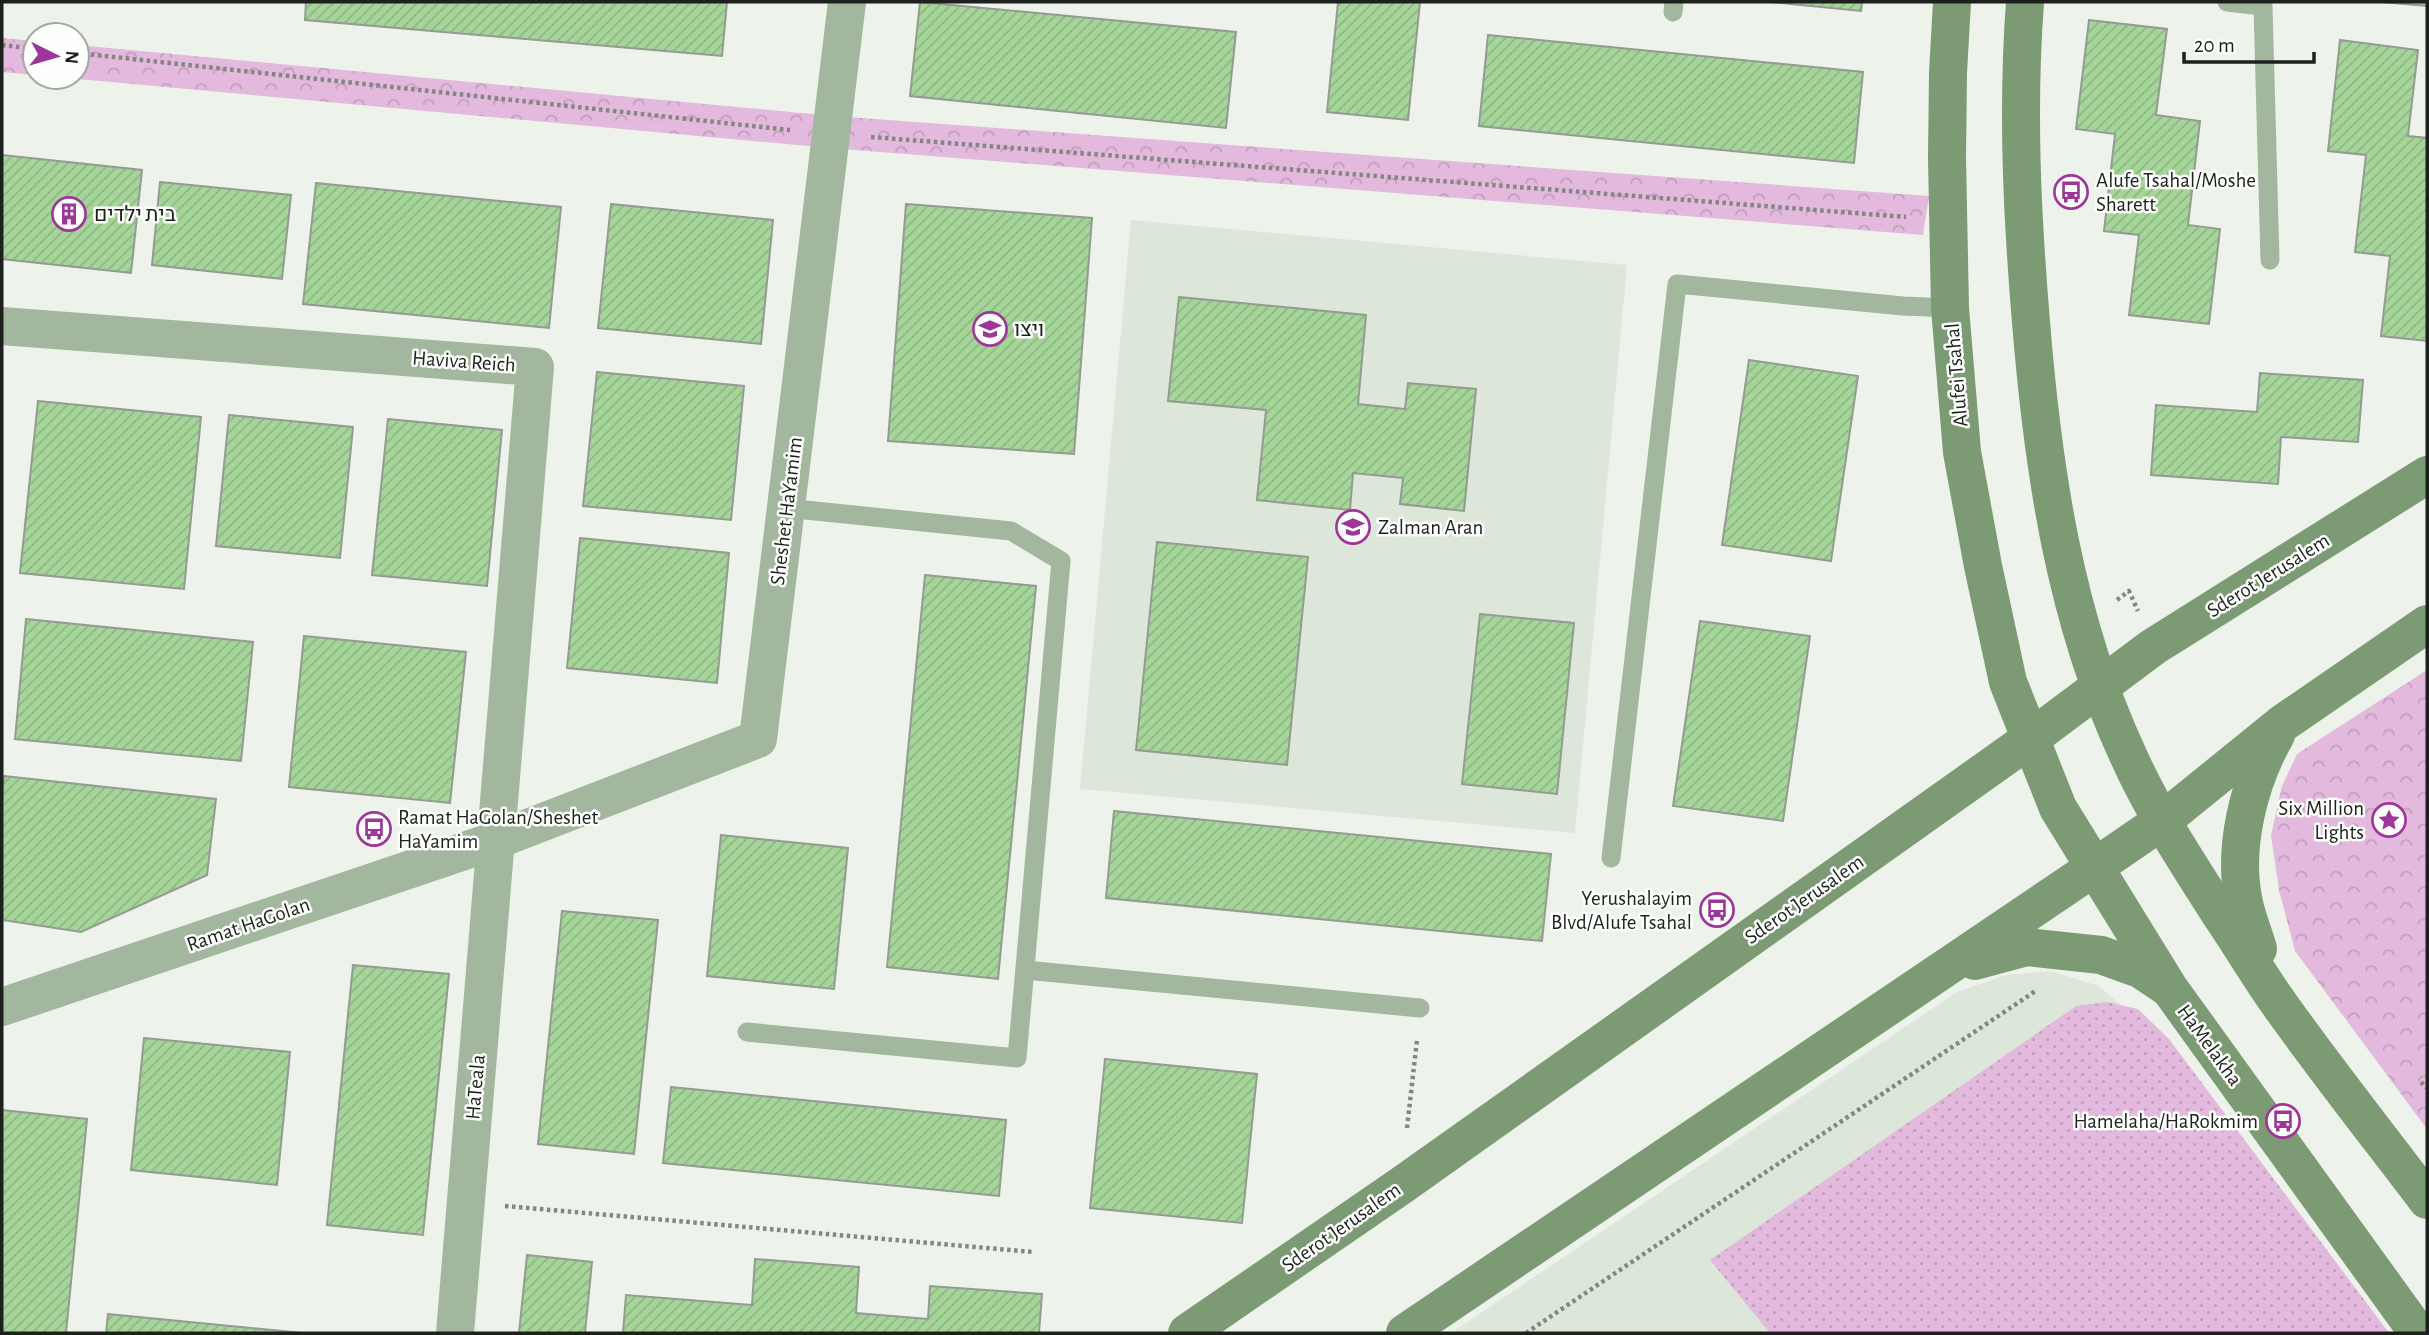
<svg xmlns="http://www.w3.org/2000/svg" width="2429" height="1335" font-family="'Alegreya Sans',Heebo,sans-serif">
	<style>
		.built { fill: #dce7d9 }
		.grass { fill: url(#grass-dots) }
		.park { fill: url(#park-crowns) }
		.building { fill: url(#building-hatch); stroke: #959a94; stroke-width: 2 }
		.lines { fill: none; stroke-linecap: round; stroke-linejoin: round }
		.path { stroke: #838681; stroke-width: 4.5; stroke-dasharray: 3.5 3.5; stroke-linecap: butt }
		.service { stroke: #a2b79d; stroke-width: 19 }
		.minor { stroke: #a2b79d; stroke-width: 38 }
		.secondary { stroke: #7c9a73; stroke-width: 38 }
		.labels { text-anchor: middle; stroke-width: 5; stroke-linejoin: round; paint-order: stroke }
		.poi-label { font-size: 21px; fill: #1e201d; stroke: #fcfffc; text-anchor: start }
		.street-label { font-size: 21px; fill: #1e201d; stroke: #fcfffc }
	</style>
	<defs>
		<pattern id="grass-dots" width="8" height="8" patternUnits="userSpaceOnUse" patternTransform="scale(1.75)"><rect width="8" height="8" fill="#e3b9de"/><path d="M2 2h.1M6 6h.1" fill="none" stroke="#c29fbe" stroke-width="1.8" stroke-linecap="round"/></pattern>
		<pattern id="park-crowns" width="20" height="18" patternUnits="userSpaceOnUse" patternTransform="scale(1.75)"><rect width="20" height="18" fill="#e3b9de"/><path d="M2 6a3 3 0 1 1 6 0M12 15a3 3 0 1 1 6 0" fill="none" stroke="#c29fbe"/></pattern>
		<pattern id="building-hatch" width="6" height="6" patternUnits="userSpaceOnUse" patternTransform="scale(1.75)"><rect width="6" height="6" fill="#a5d598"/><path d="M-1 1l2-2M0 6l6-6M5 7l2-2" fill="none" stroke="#8eb783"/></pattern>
	</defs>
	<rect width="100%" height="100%" fill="#edf3eb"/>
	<g class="built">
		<polygon points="1131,220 1627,265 1575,833 1080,789"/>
		<polygon points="2051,971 2099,986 2123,1007 2350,1333 1451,1333 1957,992 2006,975"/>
	</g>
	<polygon class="grass" points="2107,1002 2138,1009 2169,1039 2389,1333 1770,1333 1710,1260 2076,1006"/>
	<g class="park">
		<polygon points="2,38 35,41 35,75 2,72"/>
		<polygon points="77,45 833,116 1929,196 1923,235 830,148 56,77 77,77"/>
		<polygon points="2427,670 2427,1129 2295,951 2279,890 2271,835 2282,786 2297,754"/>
	</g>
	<g class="building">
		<polygon points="306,2 727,2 722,56 305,20"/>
		<polygon points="920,2 1236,32 1226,128 910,96"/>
		<polygon points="1338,2 1420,2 1408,120 1327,112"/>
		<polygon points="1771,2 1862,2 1861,11"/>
		<polygon points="2381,2 2427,2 2427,6"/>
		<polygon points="2089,20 2167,29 2156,115 2200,121 2188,225 2220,229 2209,324 2129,315 2139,235 2104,231 2115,134 2076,129"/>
		<polygon points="1488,35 1863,72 1854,163 1479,126"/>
		<polygon points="2340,40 2418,50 2408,136 2427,138 2427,341 2381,336 2390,256 2355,252 2366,155 2328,151"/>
		<polygon points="2,155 142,170 131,273 2,259"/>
		<polygon points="160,182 291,195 282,279 152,265"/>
		<polygon points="316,183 561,207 549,328 303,304"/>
		<polygon points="611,204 773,220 761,344 598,328"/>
		<polygon points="906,204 1092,218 1074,454 888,441"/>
		<polygon points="1179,297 1366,315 1358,404 1405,409 1408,383 1476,389 1464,511 1400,504 1403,478 1353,473 1350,510 1257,500 1266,410 1168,401"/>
		<polygon points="1749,360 1858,376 1831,561 1722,545"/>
		<polygon points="597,372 744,386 731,520 583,506"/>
		<polygon points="2260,373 2363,380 2358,442 2281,437 2278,484 2151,475 2156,405 2257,412"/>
		<polygon points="38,401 201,417 184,589 20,573"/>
		<polygon points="229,415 353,427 340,558 216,546"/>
		<polygon points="388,419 502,430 487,586 372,575"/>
		<polygon points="580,538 729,553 717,683 567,668"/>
		<polygon points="1157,542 1308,557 1287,765 1136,750"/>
		<polygon points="925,575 1036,586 998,979 887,967"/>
		<polygon points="1480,614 1574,623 1557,794 1462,784"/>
		<polygon points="26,619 253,642 241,761 15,739"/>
		<polygon points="1700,621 1810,636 1783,821 1673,806"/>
		<polygon points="304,636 466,652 450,803 289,787"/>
		<polygon points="4,776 216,799 207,875 81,932 2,920 2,801"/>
		<polygon points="1114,811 1551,854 1542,941 1106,898"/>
		<polygon points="721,835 848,848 834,989 707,976"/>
		<polygon points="562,911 658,920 634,1154 538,1144"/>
		<polygon points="353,965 449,974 423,1235 327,1225"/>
		<polygon points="144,1038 290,1052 277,1185 131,1170"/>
		<polygon points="1105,1059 1257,1074 1242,1223 1090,1208"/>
		<polygon points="671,1087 1006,1120 999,1196 663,1163"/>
		<polygon points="2,1110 87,1119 66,1333 2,1333"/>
		<polygon points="527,1255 592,1262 585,1333 519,1333"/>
		<polygon points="755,1259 859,1267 856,1313 928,1319 930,1286 1042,1294 1039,1333 623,1333 626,1295 752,1305"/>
		<polygon points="108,1314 303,1333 106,1333"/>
	</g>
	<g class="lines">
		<g class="path">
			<polyline points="2,45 35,49"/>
			<polyline points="77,53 790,130"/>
			<polyline points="871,137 1906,217"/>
			<polyline points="2117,600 2129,591 2138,611"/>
			<polyline points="2421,1082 2427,1088"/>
			<polyline points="1407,1128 1417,1040"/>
			<polyline points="505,1206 1033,1252"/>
			<polyline points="1526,1333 2037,990"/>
		</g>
		<g class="service">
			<polyline points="2227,2 2263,6 2270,260"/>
			<polyline points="1673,12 1674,2"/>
			<polyline points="1611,858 1677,284 1903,306 1950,308"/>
			<polyline points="1025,970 1420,1008"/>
			<polyline points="747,1032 1017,1058 1061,561 1011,531 786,508"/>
		</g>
		<g class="minor">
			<polyline points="2,326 535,367 455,1333"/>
			<polyline points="2,1007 494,841 758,739 847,2"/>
		</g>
		<g class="secondary">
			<polyline points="1952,2 1948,73 1947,158 1950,308 1962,452 1983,566 2008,682 2058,808 2169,988 2418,1333"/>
			<path d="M 2025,2 C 2017,109 2022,215 2031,322 C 2043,471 2065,619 2128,755 C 2153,811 2187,862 2220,914 C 2242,946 2262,981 2285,1012 C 2331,1076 2380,1138 2427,1200"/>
			<path d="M 2258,949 C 2254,934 2247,918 2244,903 C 2232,848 2249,782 2276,735"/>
			<polyline points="1975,961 2027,947 2101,955 2140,969 2167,987"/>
			<polyline points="1187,1333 1402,1185 2030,739 2153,647 2427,475"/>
			<polyline points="1405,1333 2095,867 2162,821 2283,723 2427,624"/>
		</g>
	</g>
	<defs>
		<g id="bus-ring" transform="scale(1.75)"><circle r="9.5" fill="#fcfffc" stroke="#9e3598" stroke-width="1.5"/><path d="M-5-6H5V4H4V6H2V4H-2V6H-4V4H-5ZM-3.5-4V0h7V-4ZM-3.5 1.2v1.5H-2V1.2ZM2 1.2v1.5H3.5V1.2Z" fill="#9e3598"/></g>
		<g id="building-ring" transform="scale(1.75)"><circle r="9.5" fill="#fcfffc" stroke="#9e3598" stroke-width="1.5"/><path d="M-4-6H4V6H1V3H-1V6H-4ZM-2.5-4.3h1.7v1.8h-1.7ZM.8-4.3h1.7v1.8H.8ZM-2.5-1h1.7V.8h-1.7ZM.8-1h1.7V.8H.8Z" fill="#9e3598"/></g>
		<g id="school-ring" transform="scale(1.75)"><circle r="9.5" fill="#fcfffc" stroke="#9e3598" stroke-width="1.5"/><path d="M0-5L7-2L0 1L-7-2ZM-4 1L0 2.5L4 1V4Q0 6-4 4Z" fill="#9e3598"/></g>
		<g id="sight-ring" transform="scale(1.75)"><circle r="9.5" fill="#fcfffc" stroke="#9e3598" stroke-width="1.5"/><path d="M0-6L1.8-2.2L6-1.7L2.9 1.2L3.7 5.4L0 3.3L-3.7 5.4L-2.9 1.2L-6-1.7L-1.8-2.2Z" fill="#9e3598"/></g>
	</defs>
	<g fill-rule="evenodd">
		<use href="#bus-ring" x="2071" y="192"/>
		<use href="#building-ring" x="69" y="214"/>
		<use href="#school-ring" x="990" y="329"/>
		<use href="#school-ring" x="1353" y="527"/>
		<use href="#sight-ring" x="2389" y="820"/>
		<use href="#bus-ring" x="374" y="829"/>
		<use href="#bus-ring" x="1717" y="910"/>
		<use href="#bus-ring" x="2283" y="1121"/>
	</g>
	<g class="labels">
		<g class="poi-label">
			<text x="2096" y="187">Alufe Tsahal/Moshe<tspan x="2096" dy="24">Sharett</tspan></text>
			<text x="94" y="221">בית ילדים</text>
			<text x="1014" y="336">ויצו</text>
			<text x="1378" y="534">Zalman Aran</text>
			<text x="2364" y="815" text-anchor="end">Six Million<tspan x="2364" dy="24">Lights</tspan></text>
			<text x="398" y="824">Ramat HaGolan/Sheshet<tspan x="398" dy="24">HaYamim</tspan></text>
			<text x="1692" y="905" text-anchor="end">Yerushalayim<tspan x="1692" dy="24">Blvd/Alufe Tsahal</tspan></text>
			<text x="2258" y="1128" text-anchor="end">Hamelaha/HaRokmim</text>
		</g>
		<g class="street-label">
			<text transform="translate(464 361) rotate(4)" y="7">Haviva Reich</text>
			<text transform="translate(1956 375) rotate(-95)" y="7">Alufei Tsahal</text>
			<text transform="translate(786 511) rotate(-83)" y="7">Sheshet HaYamim</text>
			<text transform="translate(2268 575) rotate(-32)" y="7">Sderot Jerusalem</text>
			<text transform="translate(1804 899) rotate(-35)" y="7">Sderot Jerusalem</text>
			<text transform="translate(248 924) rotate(-19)" y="7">Ramat HaGolan</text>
			<text transform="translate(2210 1045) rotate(54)" y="7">HaMelakha</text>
			<text transform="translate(475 1087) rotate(-85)" y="7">HaTeala</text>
			<text transform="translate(1341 1227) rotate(-35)" y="7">Sderot Jerusalem</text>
		</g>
	</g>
	<rect width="2429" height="1335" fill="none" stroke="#1e201d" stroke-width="7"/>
	<g transform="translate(56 56) rotate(95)"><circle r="33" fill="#fcfffc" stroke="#a3a6a3" stroke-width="2"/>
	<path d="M0-5L12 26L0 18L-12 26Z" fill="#9e3598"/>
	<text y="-10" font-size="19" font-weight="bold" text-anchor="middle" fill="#1e201d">N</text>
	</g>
	<path d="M2184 52v10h130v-10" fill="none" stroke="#1e201d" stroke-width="3.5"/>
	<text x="2194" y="52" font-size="21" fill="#1e201d" stroke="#fcfffc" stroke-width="5" paint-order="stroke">20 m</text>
</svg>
